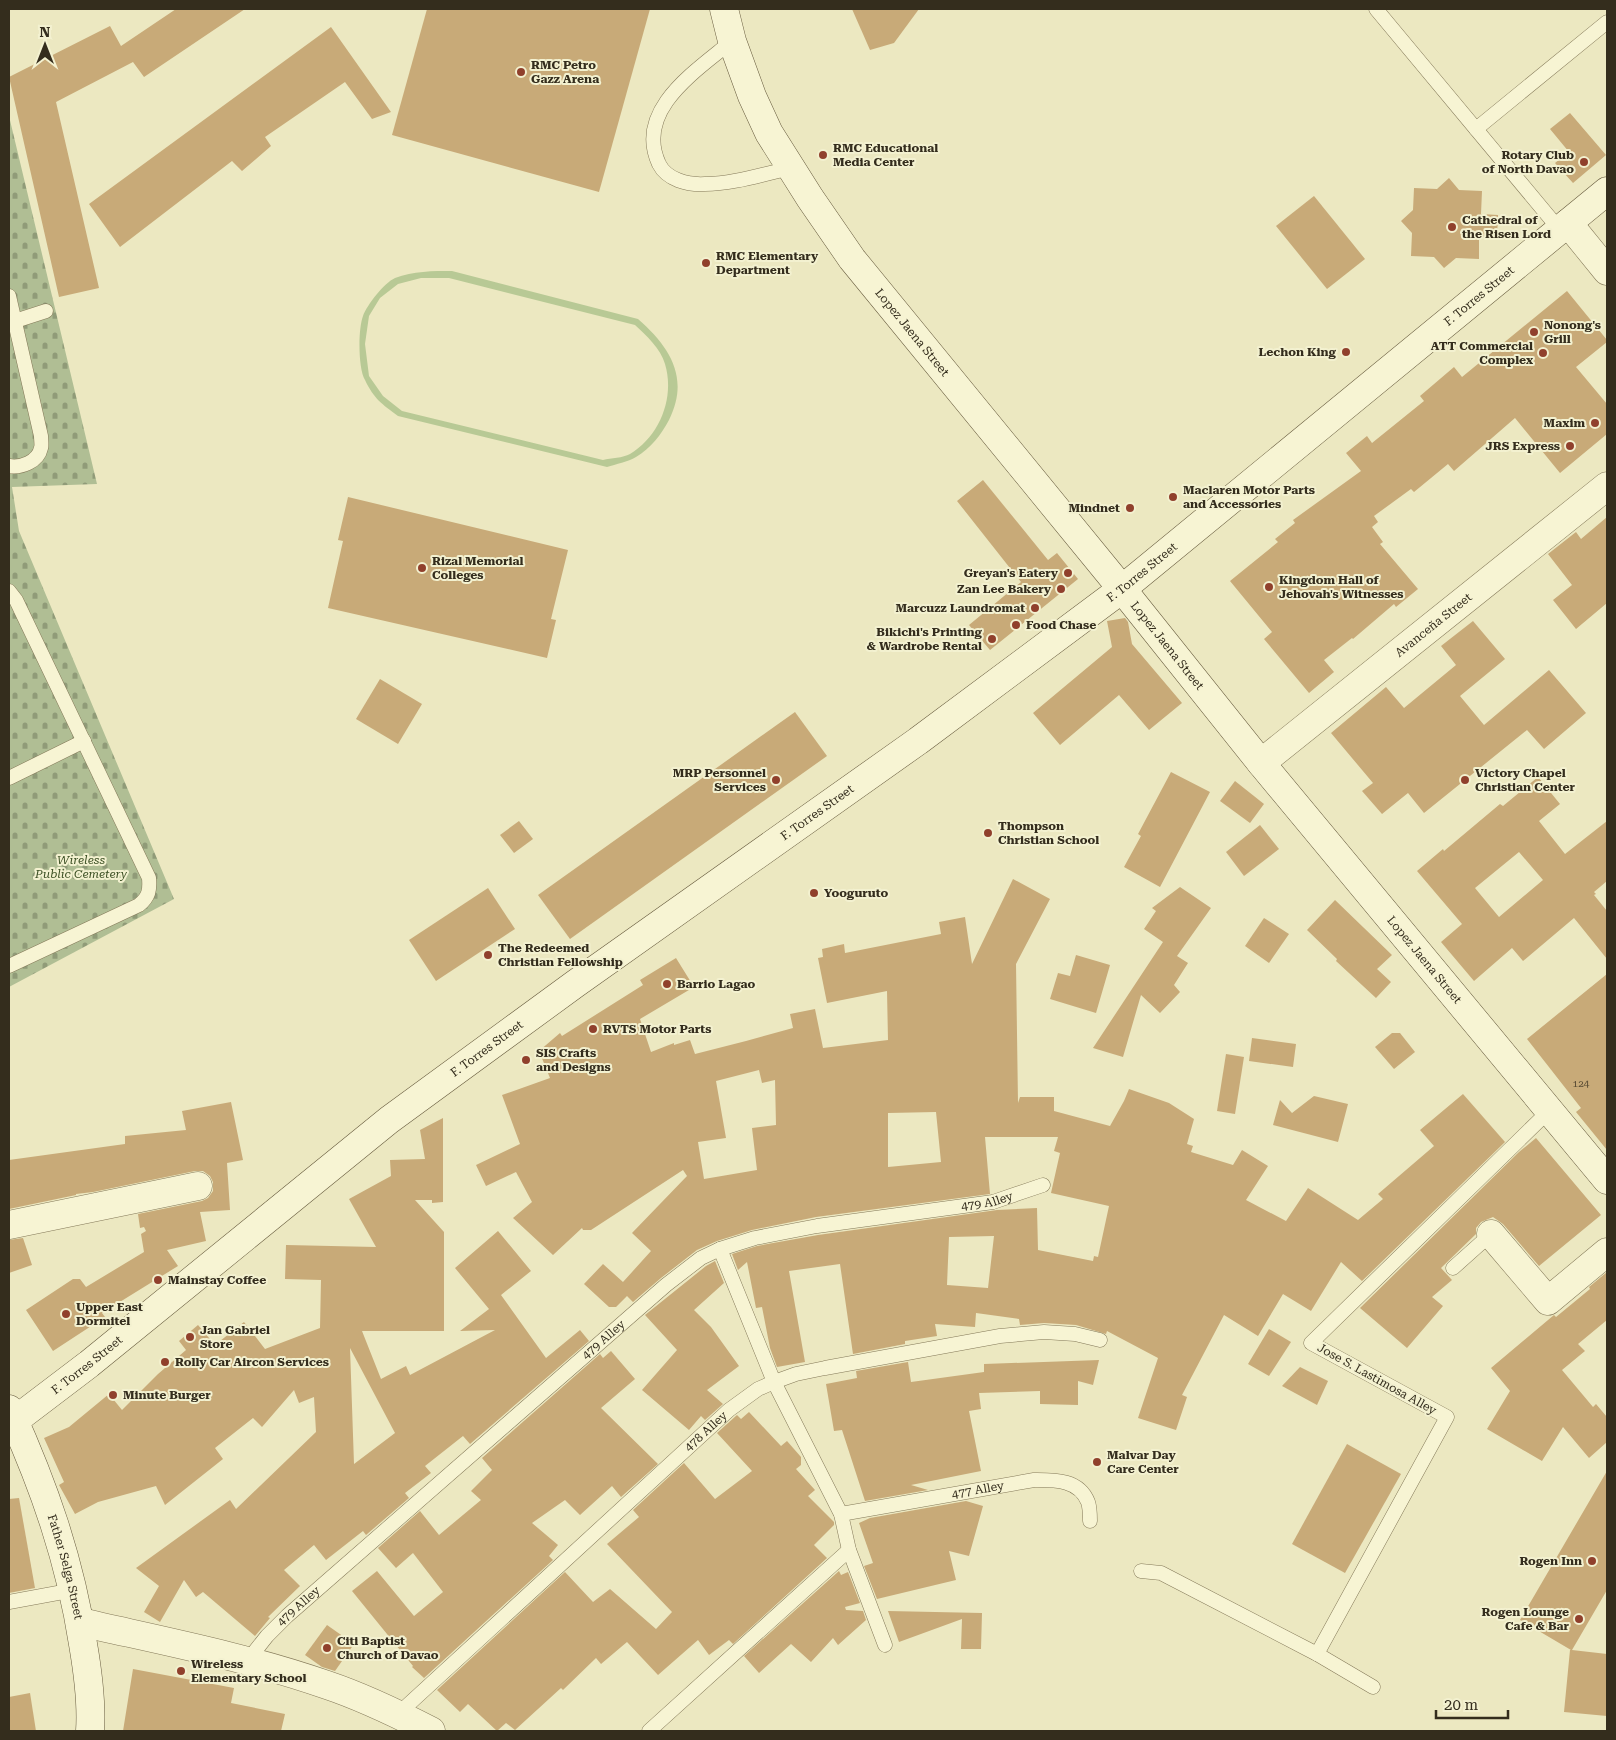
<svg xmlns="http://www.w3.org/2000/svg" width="1616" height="1740" font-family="'Roboto Serif',serif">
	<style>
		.cemetery { fill: url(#cemetery-stones) }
		.garden { fill: #b8c995; fill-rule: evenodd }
		.building { fill: #c8aa78; fill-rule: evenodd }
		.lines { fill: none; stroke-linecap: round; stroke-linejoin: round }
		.lane-casing { stroke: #847959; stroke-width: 15 }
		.street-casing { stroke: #847959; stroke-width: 29 }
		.secondary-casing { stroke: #665a3d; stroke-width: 29 }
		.lane { stroke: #f7f4d3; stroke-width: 14 }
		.street { stroke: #f7f4d3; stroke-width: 28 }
		.secondary { stroke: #f7f4d3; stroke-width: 28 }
		.poi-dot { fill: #90402c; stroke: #f3f1d0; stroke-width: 2 }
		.labels { text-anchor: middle; stroke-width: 4; stroke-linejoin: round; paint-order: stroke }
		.number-label { font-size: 10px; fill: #594c34 }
		.poi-label { font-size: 12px; font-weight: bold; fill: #342d1d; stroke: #f3f1d0; text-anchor: start }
		.street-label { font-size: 12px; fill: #342d1d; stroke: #f3f1d0 }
		.park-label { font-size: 12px; font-style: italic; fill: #3c5024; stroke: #f3f1d0 }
	</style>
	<defs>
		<pattern id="cemetery-stones" width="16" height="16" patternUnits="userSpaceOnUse" patternTransform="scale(1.25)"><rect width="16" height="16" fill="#b0be94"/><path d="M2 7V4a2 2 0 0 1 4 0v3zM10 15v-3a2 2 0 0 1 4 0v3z" fill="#909b78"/></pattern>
	</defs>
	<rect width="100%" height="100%" fill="#ece8c1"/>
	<polygon class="cemetery" points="9,116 97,484 12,487 19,531 174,899 9,987"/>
	<path class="garden" d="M 452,271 L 638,319 C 670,347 690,378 669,420 C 661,435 651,448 636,457 C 628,462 616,464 607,467 L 398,416 C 382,404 374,399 365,380 C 358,368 358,329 363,316 C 367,305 384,283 395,278 C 413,271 433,271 452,271 ZM 421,278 L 449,278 L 635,325 C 646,335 661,349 665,364 C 675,397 660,436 630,454 C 623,458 611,458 603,460 L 402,411 L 383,396 L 369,376 L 365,344 L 369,316 L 380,298 L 398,284 Z"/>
	<g class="building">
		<polygon points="176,9 245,9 144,77 133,62 56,102 99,288 59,297 9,77 110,26 121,46"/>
		<polygon points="427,9 650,9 599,192 392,135"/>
		<polygon points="852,9 919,9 894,43 870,50"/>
		<polygon points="331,27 391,112 372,119 345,82 265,137 271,146 242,171 232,161 120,247 89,204"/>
		<polygon points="1570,113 1606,155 1573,183 1555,163 1569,152 1550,129"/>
		<polygon points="1449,178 1459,190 1482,191 1481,214 1498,215 1497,238 1479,237 1479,259 1456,258 1444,268 1434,257 1411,256 1412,233 1401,221 1413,210 1414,188 1437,189"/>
		<polygon points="1314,196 1365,259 1327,289 1276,226"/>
		<polygon points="1567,291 1607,340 1607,342 1576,367 1607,404 1607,434 1560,473 1515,418 1454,471 1448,464 1414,492 1411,489 1374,516 1378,522 1372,527 1383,542 1380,544 1418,589 1396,607 1394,604 1353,639 1352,638 1324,660 1334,672 1309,693 1264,639 1272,632 1230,581 1278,542 1275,539 1295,523 1293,520 1361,471 1346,453 1367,436 1372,443 1424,401 1420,396 1454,367 1462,377"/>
		<polygon points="983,480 1048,560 1057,553 1078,579 990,650 969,625 1021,582 957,501"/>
		<polygon points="348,497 568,550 551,619 556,620 547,658 328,608 343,541 338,540"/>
		<polygon points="1607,517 1607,603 1576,629 1553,600 1572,585 1548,554 1576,532 1581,539"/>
		<polygon points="1125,618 1128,622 1132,644 1182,703 1149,730 1119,695 1060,745 1033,713 1112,647 1107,621"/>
		<polygon points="1473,621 1505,659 1460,696 1484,725 1549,670 1586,713 1544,749 1527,730 1424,813 1408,793 1382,814 1362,791 1373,783 1331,733 1386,687 1404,708 1456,665 1441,646"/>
		<polygon points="380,679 422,704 398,744 356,719"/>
		<polygon points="795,712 827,756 570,939 538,895"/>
		<polygon points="1171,772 1210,792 1160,887 1124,867 1141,836 1138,834"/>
		<path d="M 1538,777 L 1560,804 L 1539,821 L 1565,854 L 1607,821 L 1607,881 L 1594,892 L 1596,894 L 1594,895 L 1607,911 L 1607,959 L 1574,918 L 1523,961 L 1512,948 L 1474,981 L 1441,942 L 1462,924 L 1417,871 L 1443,849 L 1444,851 L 1500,804 L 1503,806 ZM 1519,852 L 1543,880 L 1499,917 L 1475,888 Z"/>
		<polygon points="1235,781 1264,804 1250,823 1220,801"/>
		<polygon points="519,821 533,839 514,853 500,835"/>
		<polygon points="1260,825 1279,849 1244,876 1226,852"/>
		<path d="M 1013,879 L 1050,899 L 1016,964 L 1018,1103 L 1020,1097 L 1054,1097 L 1054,1111 L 1110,1126 L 1124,1101 L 1129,1089 L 1169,1103 L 1194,1119 L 1187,1144 L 1193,1146 L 1191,1152 L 1233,1165 L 1242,1150 L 1268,1166 L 1246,1200 L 1286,1221 L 1308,1188 L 1358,1220 L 1383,1199 L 1378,1194 L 1434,1146 L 1420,1130 L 1463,1094 L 1505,1142 L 1362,1281 L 1341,1262 L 1311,1311 L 1283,1294 L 1258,1336 L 1224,1315 L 1182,1395 L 1187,1397 L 1176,1430 L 1138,1418 L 1158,1358 L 1107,1331 L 1106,1334 L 1076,1325 L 1044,1323 L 1020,1325 L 1019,1319 L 976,1313 L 975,1327 L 935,1324 L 937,1336 L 905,1341 L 905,1344 L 853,1354 L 840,1264 L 789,1271 L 805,1362 L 777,1367 L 770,1348 L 762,1307 L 756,1308 L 747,1262 L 738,1270 L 732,1254 L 757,1246 L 818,1235 L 997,1210 L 1037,1208 L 1038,1250 L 1093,1261 L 1094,1256 L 1098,1257 L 1109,1206 L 1051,1193 L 1060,1153 L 1054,1151 L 1058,1137 L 985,1137 L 990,1194 L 816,1217 L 752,1230 L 717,1241 L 697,1250 L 661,1278 L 633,1302 L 627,1296 L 616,1307 L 609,1307 L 584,1284 L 603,1264 L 623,1282 L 651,1251 L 632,1233 L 687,1176 L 683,1170 L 591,1230 L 583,1230 L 582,1228 L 553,1255 L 513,1218 L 532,1202 L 516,1172 L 486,1186 L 476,1165 L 520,1144 L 502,1095 L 550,1078 L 539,1051 L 560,1033 L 562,1036 L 643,985 L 640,980 L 676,958 L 694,987 L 640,1019 L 651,1052 L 674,1043 L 674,1045 L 690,1040 L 695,1054 L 746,1041 L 793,1028 L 790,1014 L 815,1009 L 823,1048 L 888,1040 L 887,991 L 827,1003 L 818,958 L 823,957 L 822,949 L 844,944 L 845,953 L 941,934 L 939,922 L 965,917 L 972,964 ZM 759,1070 L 762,1083 L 775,1080 L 776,1125 L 752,1128 L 757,1170 L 704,1179 L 698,1142 L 726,1138 L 716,1081 ZM 936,1112 L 941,1162 L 888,1167 L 888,1113 ZM 994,1236 L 988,1288 L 947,1285 L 949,1237 Z"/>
		<polygon points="1180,887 1211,908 1177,956 1188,963 1174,985 1180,992 1160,1013 1141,995 1123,1057 1093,1048 1163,942 1144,929 1156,911 1152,908"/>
		<polygon points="488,888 515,929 436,981 409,940"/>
		<polygon points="1335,900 1392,955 1377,969 1391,982 1376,998 1336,961 1337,959 1307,930"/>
		<polygon points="1264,918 1289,934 1269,963 1245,946"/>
		<polygon points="1076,955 1110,965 1096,1013 1050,999 1058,973 1070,976"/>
		<polygon points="1607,974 1607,1150 1576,1112 1581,1108 1527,1039"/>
		<polygon points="1392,1033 1400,1033 1415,1052 1394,1069 1375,1047"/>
		<polygon points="1252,1038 1296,1044 1293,1067 1249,1061"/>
		<polygon points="1226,1054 1244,1057 1235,1114 1217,1111"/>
		<polygon points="1314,1096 1348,1104 1338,1142 1273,1125 1280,1100 1292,1113"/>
		<polygon points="231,1102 243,1160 227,1163 230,1210 200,1212 206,1241 167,1250 178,1266 102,1313 105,1317 53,1351 26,1310 73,1279 80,1279 86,1287 144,1252 141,1234 146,1231 144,1227 140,1228 138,1214 202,1201 208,1198 213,1191 213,1182 210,1176 203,1171 195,1171 93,1192 76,1194 76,1195 9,1209 9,1160 125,1144 125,1136 186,1130 182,1111"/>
		<path d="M 443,1118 L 443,1202 L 432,1203 L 432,1200 L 415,1200 L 444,1232 L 444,1331 L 362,1331 L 381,1379 L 406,1366 L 410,1375 L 495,1330 L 460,1331 L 489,1309 L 455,1268 L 498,1231 L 531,1271 L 501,1295 L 546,1358 L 580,1330 L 589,1341 L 470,1444 L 463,1436 L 425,1466 L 431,1473 L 405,1493 L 409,1498 L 366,1535 L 363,1531 L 326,1560 L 314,1545 L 284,1570 L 300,1586 L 268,1617 L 270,1618 L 255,1636 L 203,1592 L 196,1597 L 184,1580 L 160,1622 L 144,1612 L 159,1586 L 136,1568 L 230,1500 L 236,1509 L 316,1432 L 314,1397 L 299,1403 L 294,1390 L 262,1427 L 253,1418 L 215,1448 L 223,1459 L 165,1505 L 156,1486 L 98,1502 L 75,1514 L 59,1485 L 64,1482 L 44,1438 L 69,1427 L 109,1394 L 122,1410 L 158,1374 L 186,1350 L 179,1341 L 198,1325 L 215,1345 L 244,1322 L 265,1349 L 320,1328 L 321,1280 L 285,1279 L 286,1245 L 376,1247 L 349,1199 L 391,1176 L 390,1160 L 425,1159 L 420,1130 ZM 350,1348 L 395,1433 L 354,1464 Z"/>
		<polygon points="1536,1138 1601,1215 1539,1266 1503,1224 1493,1217 1481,1222 1476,1228 1476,1234 1441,1268 1452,1280 1432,1297 1443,1306 1407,1348 1360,1308 1519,1152"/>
		<polygon points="23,1238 32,1265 9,1273 9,1240"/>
		<polygon points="715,1261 724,1283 694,1310 711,1327 739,1366 707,1390 723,1404 705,1420 701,1416 689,1430 642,1390 677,1350 645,1315 706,1266"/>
		<polygon points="1607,1272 1607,1320 1578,1344 1585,1351 1562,1370 1593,1407 1596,1404 1607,1417 1607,1442 1589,1458 1563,1427 1542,1461 1487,1429 1510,1391 1491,1368 1554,1315 1556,1317 1590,1289 1589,1287"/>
		<polygon points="1269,1329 1291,1342 1269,1376 1248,1364"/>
		<polygon points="611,1351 635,1379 601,1408 658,1464 621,1497 612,1486 580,1515 565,1500 532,1523 558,1545 549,1556 553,1560 424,1678 412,1667 413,1666 352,1591 377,1571 414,1616 443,1592 413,1553 396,1568 378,1548 420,1511 439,1535 481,1500 471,1491 492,1470 482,1458 600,1354 603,1358"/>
		<polygon points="1099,1360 1093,1385 1078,1381 1078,1405 1040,1404 1040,1391 979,1393 981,1409 969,1411 981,1471 911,1485 928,1490 865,1501 842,1430 834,1431 826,1384 857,1378 856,1371 908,1362 911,1382 984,1372 984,1364"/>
		<polygon points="1300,1367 1328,1381 1317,1405 1282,1386"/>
		<polygon points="749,1412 781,1446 787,1441 801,1457 801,1465 796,1469 815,1490 808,1496 834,1522 834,1525 814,1545 827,1558 733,1644 729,1640 709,1655 698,1640 658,1675 627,1642 601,1664 596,1658 563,1690 561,1688 515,1730 506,1723 497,1731 468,1704 460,1712 437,1690 565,1572 593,1602 610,1589 656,1629 672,1612 607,1544 639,1517 633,1510 684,1463 715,1499 752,1471 717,1433 737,1415 741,1419"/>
		<polygon points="1347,1444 1401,1474 1345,1573 1292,1544"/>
		<polygon points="1607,1471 1607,1590 1572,1650 1607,1654 1607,1716 1564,1712 1570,1650 1571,1650 1520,1620"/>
		<polygon points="19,1498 35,1588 9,1593 9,1499"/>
		<polygon points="966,1501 983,1506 969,1556 949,1551 956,1580 877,1599 864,1566 873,1563 859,1523 870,1518"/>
		<polygon points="839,1571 841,1575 848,1572 860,1603 845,1607 846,1610 863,1611 866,1620 838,1645 833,1638 811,1662 791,1644 759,1673 744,1656"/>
		<polygon points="888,1611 982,1613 981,1649 961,1649 962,1619 899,1642"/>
		<polygon points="327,1625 354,1644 335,1671 322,1667 305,1655"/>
		<polygon points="133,1669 234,1688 231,1703 285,1714 281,1731 123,1731"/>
		<polygon points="30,1693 36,1731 9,1731 9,1697"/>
	</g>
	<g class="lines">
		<g class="lane-casing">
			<g id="lane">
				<polyline points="1376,9 1560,230"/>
				<path d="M 732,41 C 696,71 634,110 659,164 C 667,180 688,185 705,184 C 733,184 763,174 791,168"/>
				<polyline points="1476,129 1607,22"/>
				<path d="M 9,296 L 41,436 C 41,440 42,445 41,448 C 38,462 21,468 9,466"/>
				<polyline points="15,321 46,311"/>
				<path d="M 9,591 L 16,600 L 149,878 C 150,890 149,897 139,905 L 9,966"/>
				<polyline points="9,778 84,741"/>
				<polyline points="720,1249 774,1382 841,1514 849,1550 885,1645"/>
				<polyline points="1453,1268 1491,1234"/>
				<path id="s1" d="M 841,1514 L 1034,1480 C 1054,1480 1079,1479 1088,1502 C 1090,1508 1090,1515 1090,1521"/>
				<polyline points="1141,1571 1161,1573 1317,1654 1373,1687"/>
				<polyline points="9,1602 74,1590"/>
				<polyline points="1317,1654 1447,1417 1311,1343 1550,1110"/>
				<path id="s2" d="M 248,1660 L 267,1636 L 287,1616 L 666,1285 L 701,1258 L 720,1249 L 755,1238 L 817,1226 L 993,1202 L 1043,1185"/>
				<path id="s3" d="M 398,1714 L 729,1410 L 758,1389 L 774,1382 L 796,1374 L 825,1368 L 1000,1336 L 1044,1332 L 1075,1334 L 1100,1340"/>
				<polyline points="649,1731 849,1550"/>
			</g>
		</g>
		<g class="street-casing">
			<g id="street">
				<polyline points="1568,223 1607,271"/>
				<path id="s4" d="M 1261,763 L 1607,486"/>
				<polyline points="9,1225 198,1186"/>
				<polyline points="1491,1234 1548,1301 1607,1252"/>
				<path d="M 80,1622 C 163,1641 247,1657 327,1685 C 363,1697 398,1714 431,1731"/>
			</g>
		</g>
		<g class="secondary-casing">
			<g id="secondary">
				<path id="s5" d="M 724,9 L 732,41 L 752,96 L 769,133 L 810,198 L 852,259 L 1122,589 L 1261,763 L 1607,1180"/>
				<path id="s6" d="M 9,1409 C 44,1486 70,1560 83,1644 C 88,1673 92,1702 90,1731"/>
				<path id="s7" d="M 14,1421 L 89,1364 L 389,1120 L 575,984 L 918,741 L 1122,589 L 1607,191"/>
			</g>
		</g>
		<use href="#lane" class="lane"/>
		<use href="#street" class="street"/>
		<use href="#secondary" class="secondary"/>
	</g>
	<g class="poi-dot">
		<circle cx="521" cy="72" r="5"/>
		<circle cx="823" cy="155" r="5"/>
		<circle cx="1584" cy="162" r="5"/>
		<circle cx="1452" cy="227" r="5"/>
		<circle cx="706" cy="263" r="5"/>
		<circle cx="1534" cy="332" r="5"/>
		<circle cx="1346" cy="352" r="5"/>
		<circle cx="1543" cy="353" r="5"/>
		<circle cx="1595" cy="423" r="5"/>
		<circle cx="1570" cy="446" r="5"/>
		<circle cx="1173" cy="497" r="5"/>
		<circle cx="1130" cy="508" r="5"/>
		<circle cx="422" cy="568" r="5"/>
		<circle cx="1068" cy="573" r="5"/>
		<circle cx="1269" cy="587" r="5"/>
		<circle cx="1061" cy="589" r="5"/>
		<circle cx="1035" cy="608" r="5"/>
		<circle cx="1016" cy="625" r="5"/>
		<circle cx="992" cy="639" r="5"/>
		<circle cx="776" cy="780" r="5"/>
		<circle cx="1465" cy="780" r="5"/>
		<circle cx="988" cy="833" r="5"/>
		<circle cx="814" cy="893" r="5"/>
		<circle cx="488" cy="955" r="5"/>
		<circle cx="667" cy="984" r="5"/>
		<circle cx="593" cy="1029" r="5"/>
		<circle cx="526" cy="1060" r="5"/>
		<circle cx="158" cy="1280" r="5"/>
		<circle cx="66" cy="1314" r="5"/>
		<circle cx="190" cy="1337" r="5"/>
		<circle cx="165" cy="1362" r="5"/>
		<circle cx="113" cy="1395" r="5"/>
		<circle cx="1097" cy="1462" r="5"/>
		<circle cx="1592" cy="1561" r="5"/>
		<circle cx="1579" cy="1619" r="5"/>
		<circle cx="327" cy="1648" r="5"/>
		<circle cx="181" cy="1671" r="5"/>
	</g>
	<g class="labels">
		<g class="number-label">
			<text x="1581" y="1087">124</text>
		</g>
		<g class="poi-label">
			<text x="531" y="69">RMC Petro<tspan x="531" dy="14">Gazz Arena</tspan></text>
			<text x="833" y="152">RMC Educational<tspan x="833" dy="14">Media Center</tspan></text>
			<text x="1574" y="159" text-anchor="end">Rotary Club<tspan x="1574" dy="14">of North Davao</tspan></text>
			<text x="1462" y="224">Cathedral of<tspan x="1462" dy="14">the Risen Lord</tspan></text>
			<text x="716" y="260">RMC Elementary<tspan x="716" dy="14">Department</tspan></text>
			<text x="1544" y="329">Nonong's<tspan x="1544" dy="14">Grill</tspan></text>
			<text x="1533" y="350" text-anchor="end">ATT Commercial<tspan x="1533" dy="14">Complex</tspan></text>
			<text x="1336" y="356" text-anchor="end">Lechon King</text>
			<text x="1585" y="427" text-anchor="end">Maxim</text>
			<text x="1560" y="450" text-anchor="end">JRS Express</text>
			<text x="1183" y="494">Maclaren Motor Parts<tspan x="1183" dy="14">and Accessories</tspan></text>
			<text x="1120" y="512" text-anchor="end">Mindnet</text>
			<text x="432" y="565">Rizal Memorial<tspan x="432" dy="14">Colleges</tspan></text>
			<text x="1058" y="577" text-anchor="end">Greyan's Eatery</text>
			<text x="1279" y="584">Kingdom Hall of<tspan x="1279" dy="14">Jehovah's Witnesses</tspan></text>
			<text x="1051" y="593" text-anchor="end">Zan Lee Bakery</text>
			<text x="1025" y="612" text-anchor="end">Marcuzz Laundromat</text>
			<text x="1026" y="629">Food Chase</text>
			<text x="982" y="636" text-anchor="end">Bikichi's Printing<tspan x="982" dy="14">&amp; Wardrobe Rental</tspan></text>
			<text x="766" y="777" text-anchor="end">MRP Personnel<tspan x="766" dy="14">Services</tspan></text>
			<text x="1475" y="777">Victory Chapel<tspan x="1475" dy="14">Christian Center</tspan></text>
			<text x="998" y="830">Thompson<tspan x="998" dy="14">Christian School</tspan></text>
			<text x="824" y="897">Yooguruto</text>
			<text x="498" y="952">The Redeemed<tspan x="498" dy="14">Christian Fellowship</tspan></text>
			<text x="677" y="988">Barrio Lagao</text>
			<text x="603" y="1033">RVTS Motor Parts</text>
			<text x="536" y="1057">SIS Crafts<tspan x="536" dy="14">and Designs</tspan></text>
			<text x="168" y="1284">Mainstay Coffee</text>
			<text x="76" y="1311">Upper East<tspan x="76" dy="14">Dormitel</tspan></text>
			<text x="200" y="1334">Jan Gabriel<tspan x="200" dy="14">Store</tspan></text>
			<text x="175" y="1366">Rolly Car Aircon Services</text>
			<text x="123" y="1399">Minute Burger</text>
			<text x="1107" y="1459">Malvar Day<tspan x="1107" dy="14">Care Center</tspan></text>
			<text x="1582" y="1565" text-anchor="end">Rogen Inn</text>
			<text x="1569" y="1616" text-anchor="end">Rogen Lounge<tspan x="1569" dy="14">Cafe &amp; Bar</tspan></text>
			<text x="337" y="1645">Citi Baptist<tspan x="337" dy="14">Church of Davao</tspan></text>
			<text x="191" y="1668">Wireless<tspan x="191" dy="14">Elementary School</tspan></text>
		</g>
		<g class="street-label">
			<text dy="4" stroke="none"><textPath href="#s7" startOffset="1848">F. Torres Street</textPath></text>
			<text dy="4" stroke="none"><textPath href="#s5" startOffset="378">Lopez Jaena Street</textPath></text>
			<text dy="4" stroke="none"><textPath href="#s7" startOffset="1412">F. Torres Street</textPath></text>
			<text dy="4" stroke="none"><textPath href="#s4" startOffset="221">Avanceña Street</textPath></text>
			<text dy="4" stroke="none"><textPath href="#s5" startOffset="782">Lopez Jaena Street</textPath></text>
			<text dy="4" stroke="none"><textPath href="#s7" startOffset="1008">F. Torres Street</textPath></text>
			<text dy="4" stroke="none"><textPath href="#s5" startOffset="1188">Lopez Jaena Street</textPath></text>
			<text dy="4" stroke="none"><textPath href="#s7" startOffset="602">F. Torres Street</textPath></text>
			<text dy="4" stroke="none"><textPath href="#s2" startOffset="899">479 Alley</textPath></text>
			<text dy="4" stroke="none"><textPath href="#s2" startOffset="479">479 Alley</textPath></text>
			<text dy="4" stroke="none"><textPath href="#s7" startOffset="92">F. Torres Street</textPath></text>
			<text transform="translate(1377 1379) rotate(29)" y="4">Jose S. Lastimosa Alley</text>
			<text dy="4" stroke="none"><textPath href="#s3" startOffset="418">478 Alley</textPath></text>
			<text dy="4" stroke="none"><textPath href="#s1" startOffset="139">477 Alley</textPath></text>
			<text dy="4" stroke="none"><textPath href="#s6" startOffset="168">Father Selga Street</textPath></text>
			<text dy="4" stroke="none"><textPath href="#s2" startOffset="74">479 Alley</textPath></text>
		</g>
		<g class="park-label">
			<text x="81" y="864">Wireless<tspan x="81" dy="14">Public Cemetery</tspan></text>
		</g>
	</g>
	<rect width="1616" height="1740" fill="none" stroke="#342d1d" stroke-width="20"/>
	<g transform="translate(45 45)" stroke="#f3f1d0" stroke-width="4" paint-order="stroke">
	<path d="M0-4L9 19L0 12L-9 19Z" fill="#342d1d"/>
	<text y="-8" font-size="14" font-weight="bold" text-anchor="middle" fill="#342d1d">N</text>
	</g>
	<path d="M1436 1710v8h72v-8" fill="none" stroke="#342d1d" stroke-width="2.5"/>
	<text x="1444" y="1710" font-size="15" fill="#342d1d" stroke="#f3f1d0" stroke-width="4" paint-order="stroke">20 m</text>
</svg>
